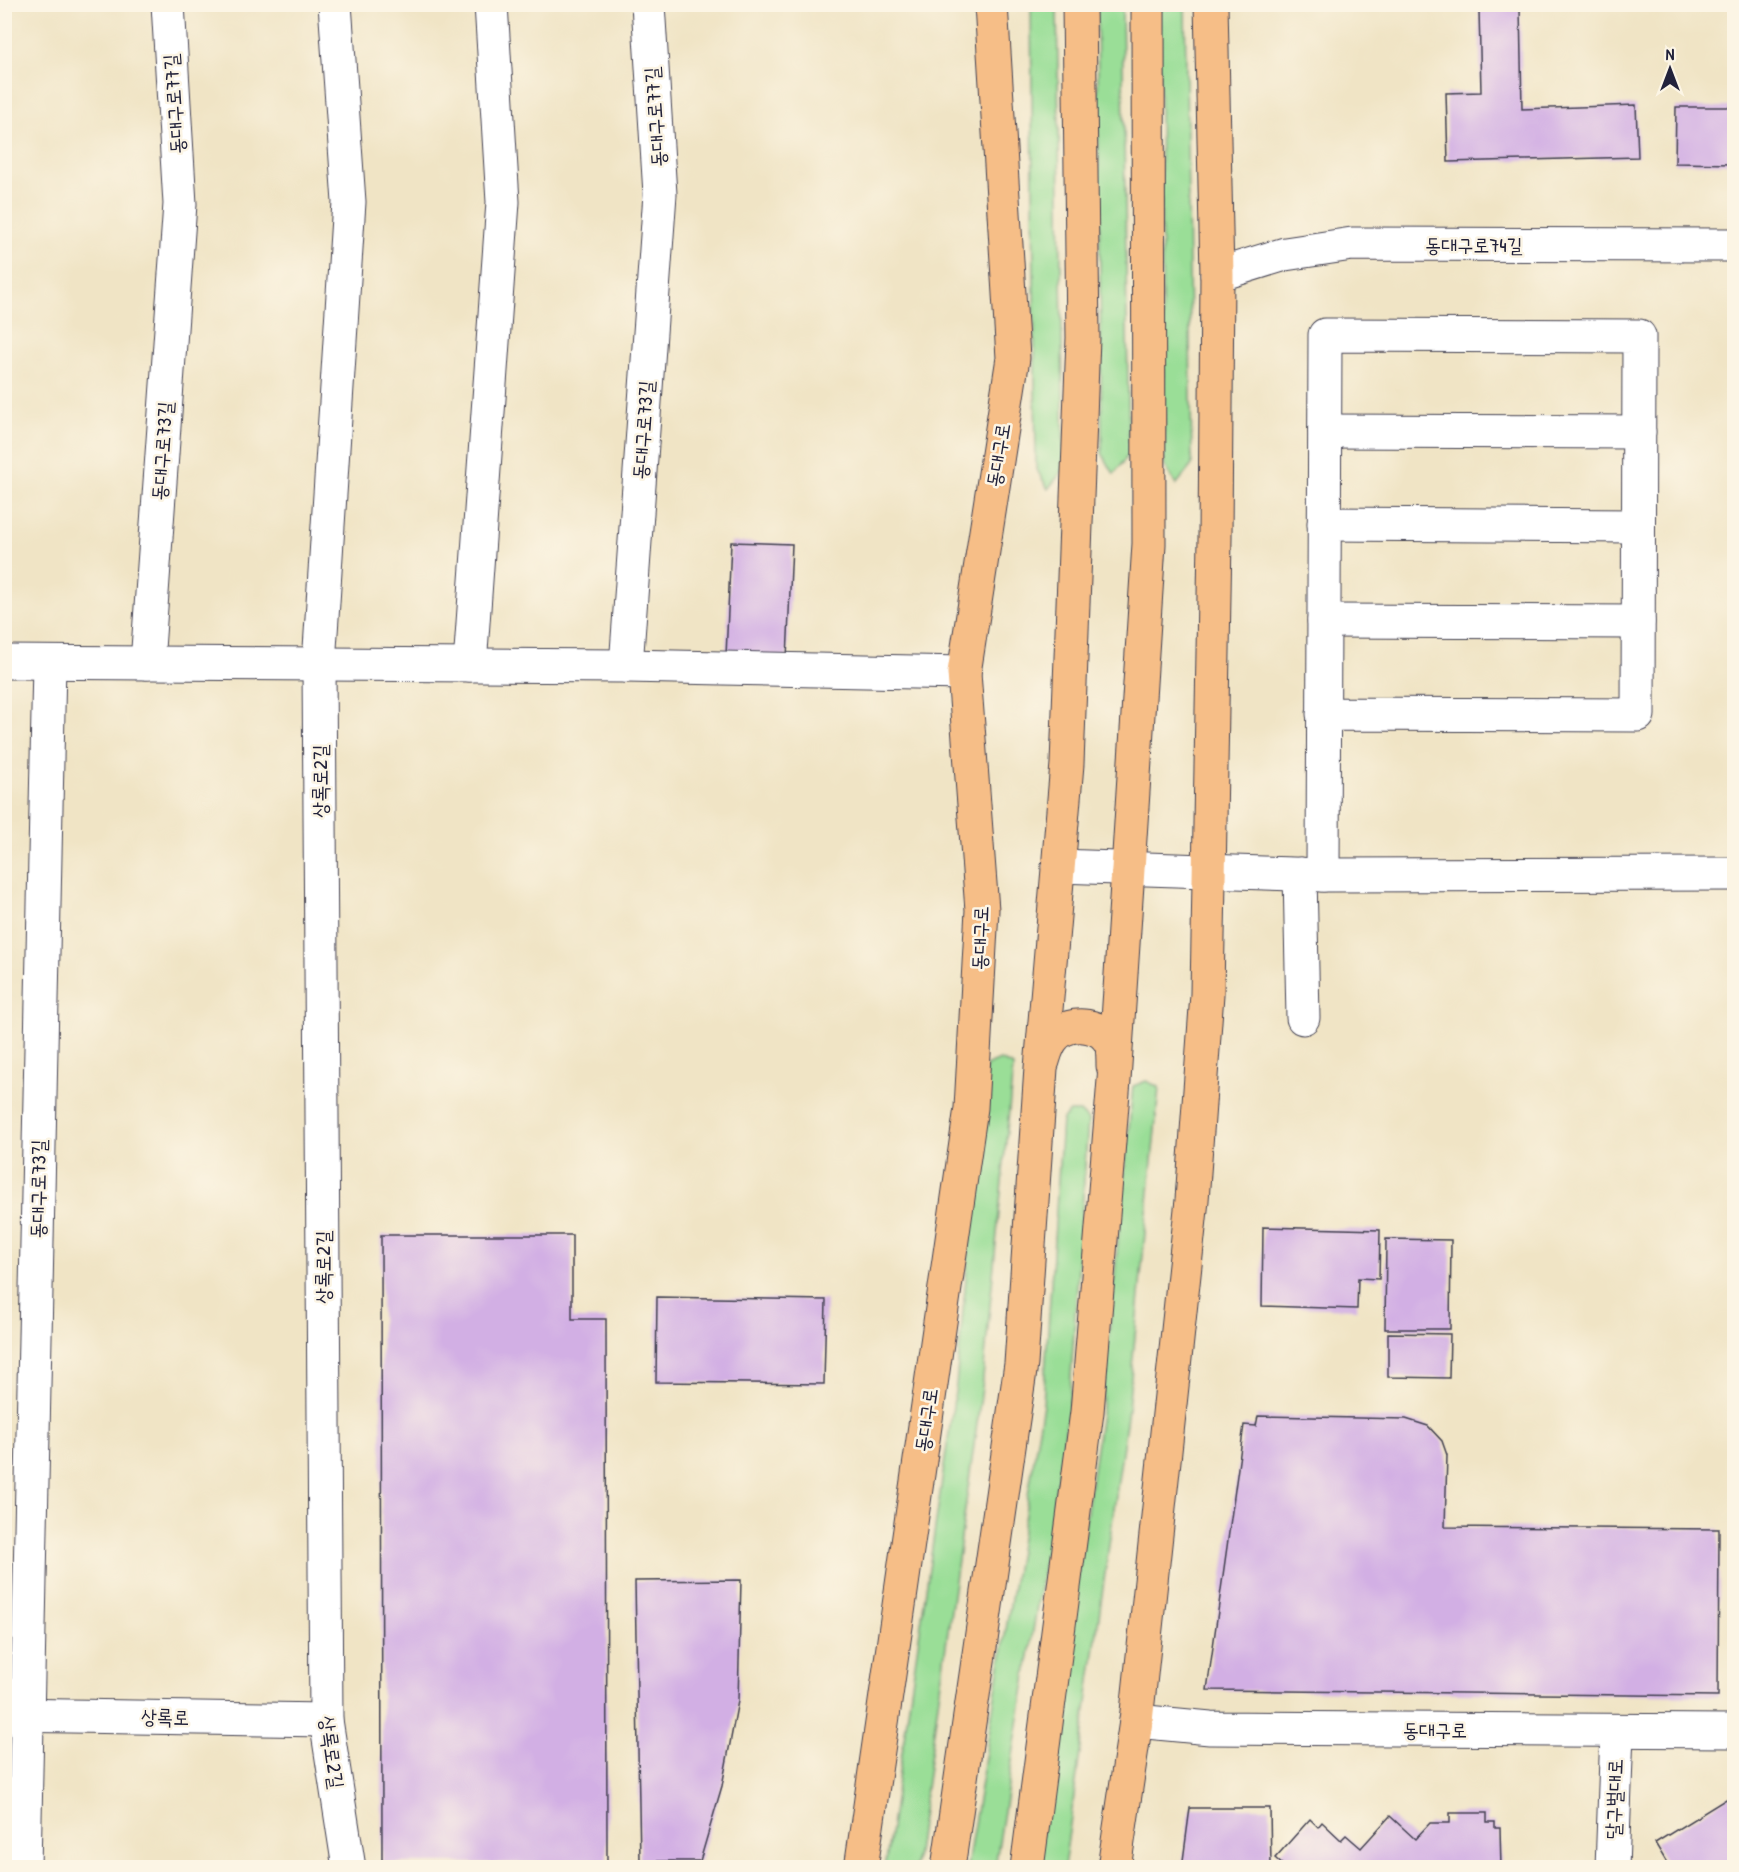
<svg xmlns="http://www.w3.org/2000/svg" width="1739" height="1872" font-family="'Patrick Hand','Poor Story',sans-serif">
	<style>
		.green { fill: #9ade97; stroke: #5e8069; stroke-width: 1.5 }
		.building { fill: #d2afe4 }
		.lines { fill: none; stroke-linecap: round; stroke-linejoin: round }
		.minor-casing { stroke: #413f50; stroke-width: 35 }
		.major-casing { stroke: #413f50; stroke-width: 35 }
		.minor { stroke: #fff; stroke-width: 33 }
		.major { stroke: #f6be87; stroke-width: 33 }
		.labels { text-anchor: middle; stroke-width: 5; stroke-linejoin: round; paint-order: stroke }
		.street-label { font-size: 20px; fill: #22223b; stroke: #fcf5e5 }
	</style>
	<rect width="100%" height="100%" fill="#fcf5e5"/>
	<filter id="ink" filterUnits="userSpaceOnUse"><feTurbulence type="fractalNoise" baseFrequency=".0167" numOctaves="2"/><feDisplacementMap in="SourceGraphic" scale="12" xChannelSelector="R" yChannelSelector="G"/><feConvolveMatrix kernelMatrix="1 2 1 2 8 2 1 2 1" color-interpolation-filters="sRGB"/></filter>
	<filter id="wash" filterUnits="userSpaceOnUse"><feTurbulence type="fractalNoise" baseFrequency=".008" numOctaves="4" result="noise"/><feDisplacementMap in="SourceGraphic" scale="24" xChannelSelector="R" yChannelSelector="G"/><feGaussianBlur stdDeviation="1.35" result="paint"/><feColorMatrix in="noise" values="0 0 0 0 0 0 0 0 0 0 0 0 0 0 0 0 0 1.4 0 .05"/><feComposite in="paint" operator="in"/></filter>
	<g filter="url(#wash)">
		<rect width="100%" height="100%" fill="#f0e4c5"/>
		<g class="green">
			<polygon points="1031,5 1057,5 1064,469 1048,489 1036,468"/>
			<polygon points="1097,5 1122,5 1129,454 1114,474 1102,453"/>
			<polygon points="1159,5 1185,5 1192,465 1176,485 1164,464"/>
			<polygon points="1000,1060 1013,1066 1009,1110 982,1388 915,1867 885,1868 956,1385 986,1066"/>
			<polygon points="1146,1081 1159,1087 1155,1130 1128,1409 1064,1867 1036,1868 1102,1406 1133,1086"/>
			<polygon points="1070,1112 1080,1112 1088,1120 1069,1407 995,1867 967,1867 1043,1404 1062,1120"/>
		</g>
		<g id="blocks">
			<g class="building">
				<polygon points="1520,8 1522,109 1636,105 1638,157 1448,162 1446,93 1481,92 1479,10"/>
				<polygon points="1676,107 1734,107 1734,164 1675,163"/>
				<polygon points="731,542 792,544 787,659 726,656"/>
				<polygon points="1263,1227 1380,1230 1379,1279 1358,1278 1357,1309 1262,1306"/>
				<polygon points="381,1235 572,1235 572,1319 606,1319 607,1863 382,1863"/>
				<polygon points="1386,1239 1451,1240 1450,1329 1385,1329"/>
				<polygon points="657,1297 826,1300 824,1384 656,1382"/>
				<polygon points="1388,1333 1450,1334 1449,1378 1388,1377"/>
				<polygon points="1258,1416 1406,1419 1428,1426 1442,1441 1447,1455 1445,1527 1719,1529 1718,1696 1207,1690 1244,1425 1256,1426"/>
				<polygon points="741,1580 738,1701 722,1786 700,1861 640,1861 635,1581"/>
				<polygon points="1731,1796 1734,1803 1734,1868 1670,1868 1655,1843"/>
				<polygon points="1190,1808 1270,1808 1271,1868 1182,1868"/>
				<polygon points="1450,1813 1487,1813 1487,1822 1495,1822 1495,1828 1500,1828 1501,1868 1286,1868 1275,1858 1310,1819 1318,1827 1322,1822 1341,1840 1346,1835 1361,1848 1390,1816 1415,1839 1430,1823 1450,1823"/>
			</g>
		</g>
	</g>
	<g filter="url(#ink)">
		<use href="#blocks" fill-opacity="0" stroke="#413f50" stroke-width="1.5"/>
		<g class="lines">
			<g class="minor-casing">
				<g id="minor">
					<polyline points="335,4 349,202 319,664 326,1720 349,1868"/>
					<polyline points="1217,275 1285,254 1352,244 1734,245"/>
					<polyline points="1325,431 1639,432"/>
					<polyline points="1324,524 1638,526"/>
					<polyline points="1324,621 1638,622"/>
					<polyline points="4,662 626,666 964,673"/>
					<polyline points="147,663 180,204 168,4"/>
					<polyline points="470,665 503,202 491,4"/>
					<polyline points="626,666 660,194 648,4"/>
					<polyline points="1058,866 1323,875 1734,874"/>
					<polyline points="1300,874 1303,1018"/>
					<path d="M 1323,875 C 1323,695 1325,515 1325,335 L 1639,336 L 1638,715 L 1323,714"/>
					<polyline points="6,1715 326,1720"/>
					<polyline points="1136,1721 1210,1728 1734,1731"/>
					<polyline points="24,1868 49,663"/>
					<polyline points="1612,1868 1617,1731"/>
				</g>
			</g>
			<g class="major-casing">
				<g id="major">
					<path d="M 1043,1061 C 1046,1051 1048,1042 1056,1035 C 1071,1020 1105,1023 1112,1047 C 1113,1053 1113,1060 1113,1066"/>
					<polyline points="861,1868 971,1108 982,910 964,673 1013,358 991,4"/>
					<polyline points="948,1868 1021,1364 1041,1068 1067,764 1083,338 1079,4"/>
					<polyline points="1027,1868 1087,1412 1114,1080 1128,869 1149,544 1148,4"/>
					<polyline points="1114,1868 1136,1721 1192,1200 1207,994 1215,538 1217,275 1211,4"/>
				</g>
			</g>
			<use href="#minor" class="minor"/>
			<use href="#major" class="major"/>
		</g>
	</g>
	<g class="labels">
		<g class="street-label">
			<text transform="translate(174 104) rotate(-94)" y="7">동대구로77길</text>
			<text transform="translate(655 117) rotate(-94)" y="7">동대구로77길</text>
			<text x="1474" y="252">동대구로74길</text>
			<text transform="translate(643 430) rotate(-86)" y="7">동대구로73길</text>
			<text transform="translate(162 451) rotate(-86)" y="7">동대구로73길</text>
			<text transform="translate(998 455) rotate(-81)" y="7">동대구로</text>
			<text transform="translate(320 781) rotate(-90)" y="7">상록로2길</text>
			<text transform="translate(980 938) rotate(-88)" y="7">동대구로</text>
			<text transform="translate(38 1189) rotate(-89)" y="7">동대구로73길</text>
			<text transform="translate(323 1267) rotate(-90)" y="7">상록로2길</text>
			<text transform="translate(926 1420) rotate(-82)" y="7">동대구로</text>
			<text transform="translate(165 1717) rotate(1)" y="7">상록로</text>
			<text x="1435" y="1737">동대구로</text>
			<text transform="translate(332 1752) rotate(82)" y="7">상록로2길</text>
			<text transform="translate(1614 1799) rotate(-88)" y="7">달구벌대로</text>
		</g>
	</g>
	<rect width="1739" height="1872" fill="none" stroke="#fcf5e5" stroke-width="24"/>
	<g transform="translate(1670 69)" stroke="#fcf5e5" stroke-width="4.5" paint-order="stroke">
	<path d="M0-4.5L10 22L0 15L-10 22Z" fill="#22223b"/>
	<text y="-9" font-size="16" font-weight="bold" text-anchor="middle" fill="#22223b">N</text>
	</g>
</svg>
